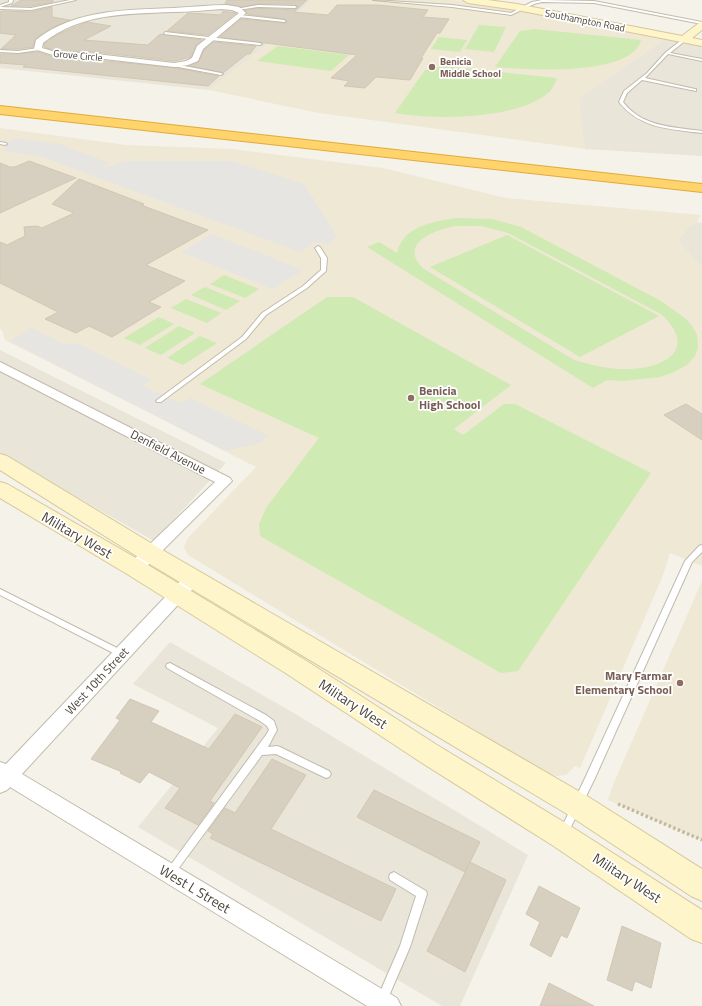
<svg xmlns="http://www.w3.org/2000/svg" width="702" height="1006" font-family="'Titillium Web',sans-serif">
	<style>
		.residential { fill: #e9e5d8 }
		.education { fill: #efe8d4 }
		.green { fill: #cfeab3; fill-rule: evenodd }
		.parking { fill: #e7e5e2 }
		.building { fill: #d7cfbf; stroke: #d2c7b2 }
		.lines { fill: none; stroke-linecap: round; stroke-linejoin: round }
		.lane-casing { stroke: #c1bbac; stroke-width: 2 }
		.street-casing { stroke: #c1bbac; stroke-width: 2 }
		.secondary-casing { stroke: #d6c89a; stroke-width: 2 }
		.highway-casing { stroke: #e1aa39; stroke-width: 2 }
		.path { stroke: #c3b89d; stroke-width: 3.5; stroke-dasharray: 2.5 2.5; stroke-linecap: butt }
		.lane { fill: #fff; fill-rule: evenodd }
		.street { fill: #fff; fill-rule: evenodd }
		.secondary { fill: #fff5cb; fill-rule: evenodd }
		.highway { fill: #ffd46c; fill-rule: evenodd }
		.education-dot { fill: #8d6e63; stroke: #fff; stroke-width: 1.5 }
		.labels { text-anchor: middle; stroke-width: 3.5; stroke-linejoin: round; paint-order: stroke }
		.far-street-label { font-size: 10px; fill: #4a4438; stroke: #fff }
		.far-education-label { font-size: 10px; font-weight: bold; fill: #785e54; stroke: #fff; text-anchor: start }
		.education-label { font-size: 12px; font-weight: bold; fill: #785e54; stroke: #fff; text-anchor: start }
		.street-label { font-size: 12px; fill: #4a4438; stroke: #fff }
		.near-street-label { font-size: 14px; fill: #4a4438; stroke: #fff }
	</style>
	<rect width="100%" height="100%" fill="#f5f2ea"/>
	<g class="residential">
		<polygon points="0,0 312,0 268,44 209,90 0,68"/>
		<polygon points="666,38 702,45 702,156 585,149 578,99"/>
		<polygon points="697,222 702,223 702,268 678,241 689,226"/>
		<polygon points="0,350 226,463 154,541 0,453"/>
		<polygon points="170,642 292,712 528,855 460,1006 442,1006 138,827 218,728 133,684"/>
	</g>
	<g class="education">
		<polygon points="312,0 453,0 484,3 666,38 578,99 585,149 319,113 209,90 268,44"/>
		<polygon points="0,128 126,145 232,149 383,168 506,198 701,215 697,222 689,226 678,241 702,268 702,566 670,553 662,578 580,768 575,766 566,775 556,776 546,773 188,555 184,547 187,539 256,467 5,340 2,330 0,329"/>
		<polygon points="702,581 702,840 608,800 613,785"/>
	</g>
	<g class="green">
		<polygon points="479,25 506,27 494,52 465,49"/>
		<path d="M 534,29 L 641,40 C 632,77 525,70 495,67 L 520,31 Z"/>
		<polygon points="439,37 467,40 460,52 431,49"/>
		<polygon points="278,46 349,55 331,71 257,61"/>
		<path d="M 442,66 L 557,78 C 555,83 553,89 548,93 C 516,120 434,120 395,113 L 425,70 Z"/>
		<path d="M 458,218 L 492,219 L 521,227 L 661,301 L 685,318 L 692,326 L 697,335 L 698,347 L 695,356 L 687,365 L 674,372 L 660,377 L 623,381 L 607,380 L 593,388 L 367,247 L 379,242 L 397,253 C 403,226 434,221 458,218 ZM 455,226 L 482,226 L 508,233 L 661,314 C 698,348 667,368 629,369 C 610,370 592,365 574,360 L 424,269 C 397,244 434,230 455,226 Z"/>
		<polygon points="507,235 659,316 580,357 430,267"/>
		<polygon points="224,275 259,289 245,298 210,284"/>
		<polygon points="205,287 240,301 226,310 191,295"/>
		<polygon points="327,297 353,297 511,385 454,429 463,435 504,404 515,404 651,473 518,671 501,673 260,536 259,524 266,508 319,438 200,384"/>
		<polygon points="186,299 221,313 207,323 171,308"/>
		<polygon points="159,317 174,324 140,345 124,338"/>
		<polygon points="179,326 195,333 161,355 145,348"/>
		<polygon points="200,336 217,343 183,365 167,358"/>
	</g>
	<g class="parking">
		<polygon points="15,138 59,144 110,163 103,166 105,167 127,161 232,161 304,184 336,234 336,237 329,244 315,242 300,252 39,156 2,151 6,147 4,146"/>
		<polygon points="212,234 303,270 273,289 181,252"/>
		<polygon points="32,328 64,344 77,343 152,380 145,384 145,387 181,403 190,398 269,436 260,443 225,451 10,341"/>
	</g>
	<g class="building">
		<polygon points="21,0 53,0 53,2 31,6 11,6"/>
		<polygon points="227,0 307,0 294,12 328,15 337,5 378,5 428,10 423,17 449,19 440,33 437,33 421,58 423,58 410,80 376,77 365,88 344,86 349,81 331,78 357,55 220,37 241,19 284,23 287,22 284,19 247,14 245,10 258,8 295,10 298,8 295,4 258,4 241,7 225,4"/>
		<polygon points="52,7 52,17 70,20 51,28 35,39 33,47 18,49 1,49 16,35 0,33 0,12 3,11 31,12"/>
		<polygon points="223,11 236,13 208,35 167,31 188,13 221,15"/>
		<polygon points="87,22 111,26 84,40 148,45 159,35 163,34 202,40 196,45 191,57 174,61 96,52 56,51 44,47 44,44 58,34"/>
		<polygon points="214,42 256,46 250,54 247,54 223,73 190,66 199,62 204,50"/>
		<polygon points="38,52 56,58 96,60 176,68 219,76 208,86 23,67 26,65 0,63 0,54 18,54"/>
		<polygon points="29,161 76,178 0,213 0,163 10,167 15,167"/>
		<polygon points="79,179 144,204 141,205 208,230 146,265 185,281 149,302 161,307 112,337 89,326 76,333 45,319 58,312 0,283 0,242 7,245 25,236 24,227 37,226 42,228 74,213 52,204"/>
		<polygon points="686,404 702,414 702,440 664,415"/>
		<polygon points="130,699 159,711 151,722 209,749 235,714 262,727 210,801 214,803 198,825 165,808 180,788 149,772 140,783 120,773 122,772 91,759 120,720 116,718"/>
		<polygon points="272,759 306,775 271,829 396,889 381,921 210,838 213,834 208,831 225,808 235,813"/>
		<polygon points="374,790 480,842 465,872 357,817"/>
		<polygon points="470,862 506,880 465,972 427,951"/>
		<polygon points="539,886 580,908 567,938 561,935 551,957 530,945 540,922 526,914"/>
		<polygon points="622,926 661,943 651,988 635,981 632,991 607,980"/>
		<polygon points="549,983 594,1006 540,1006"/>
	</g>
	<g class="lines">
		<g class="lane-casing">
			<g id="lane">
				<polygon points="9,0 13,0 12,3 0,7 0,5 9,2"/>
				<polygon points="70,0 76,0 31,10 0,9 0,7 31,8"/>
				<polygon points="373,0 452,5 511,13 532,2 542,0 594,1 702,22 702,24 594,3 542,2 534,4 511,15 452,7"/>
				<polygon points="258,5 295,6 297,7 295,8 258,7 238,10 236,9"/>
				<polygon points="240,15 284,20 286,21 284,22 239,17"/>
				<polygon points="165,32 260,43 262,44 260,45 210,40 208,39 164,34"/>
				<path d="M 683,39 L 686,40 L 670,53 L 702,59 L 702,61 L 668,54 L 645,78 L 695,89 L 696,89 L 696,91 L 642,80 L 627,93 L 623,102 C 642,127 673,127 702,131 L 702,133 C 671,129 640,129 619,102 L 624,91 L 647,73 L 666,52 Z"/>
				<polygon points="38,48 39,50 18,53 0,52 0,50 18,51"/>
				<polygon points="174,64 221,73 223,74 221,75 173,66"/>
				<polygon points="0,142 6,143 7,144 5,145 0,144"/>
				<polygon points="318,246 320,247 327,258 326,271 307,288 266,315 246,339 161,402 157,402 156,401 157,400 242,337 262,313 303,286 321,270 321,258 315,248"/>
				<polygon points="702,545 702,552 692,562 595,778 567,835 564,836 561,835 559,832 561,829 586,776 685,561 699,546"/>
				<polygon points="0,589 125,652 126,654 125,656 122,657 119,656 0,595"/>
				<polygon points="170,663 266,715 274,721 277,730 268,747 277,746 280,747 329,771 331,774 329,777 326,778 276,754 262,755 173,876 170,878 167,876 165,873 167,870 266,735 269,730 267,726 260,721 167,668 166,666 167,664"/>
				<polygon points="394,872 426,891 427,894 410,947 386,1003 382,1004 378,1003 377,999 400,946 416,896 390,880 389,877 390,874"/>
			</g>
		</g>
		<g class="street-casing">
			<g id="street">
				<path d="M 227,5 L 239,7 L 246,13 L 203,49 L 198,61 L 188,65 L 174,67 L 96,58 L 56,56 L 34,49 L 36,40 C 75,9 127,10 174,8 C 192,7 209,5 227,5 ZM 221,9 L 232,10 L 239,13 L 197,46 L 192,58 L 186,61 L 174,63 L 96,54 L 56,52 L 42,48 L 43,43 C 80,13 127,14 172,12 C 189,12 205,10 221,9 Z"/>
				<polygon points="0,362 230,478 232,481 141,572 135,574 129,572 127,568 129,564 215,482 0,371"/>
				<polygon points="193,572 199,574 201,578 199,582 22,774 397,998 401,1006 367,1006 10,787 7,790 0,793 0,762 6,764 187,574"/>
			</g>
		</g>
		<g class="secondary-casing">
			<g id="secondary">
				<polygon points="463,0 488,0 517,4 682,36 699,23 702,22 702,30 692,38 702,40 702,46 517,10 468,3"/>
				<polygon points="0,454 7,456 159,548 587,796 702,869 702,901 691,896 567,814 143,560 0,470"/>
				<polygon points="0,482 7,484 143,562 305,660 437,745 572,827 702,910 702,943 691,939 552,845 419,761 287,674 127,574 0,498"/>
			</g>
		</g>
		<g class="highway-casing">
			<polygon id="highway" points="0,106 702,184 702,192 0,114"/>
		</g>
		<polyline class="path" points="618,804 702,840"/>
		<use href="#lane" class="lane"/>
		<use href="#street" class="street"/>
		<use href="#secondary" class="secondary"/>
		<use href="#highway" class="highway"/>
	</g>
	<g class="education-dot">
		<circle cx="432" cy="67" r="4"/>
		<circle cx="411" cy="398" r="4"/>
		<circle cx="680" cy="683" r="4"/>
	</g>
	<g class="labels">
		<g class="far-street-label">
			<text transform="translate(585 20) rotate(11)" y="4">Southampton Road</text>
			<text transform="translate(78 55) rotate(5)" y="4">Grove Circle</text>
		</g>
		<g class="far-education-label">
			<text x="440" y="65">Benicia<tspan x="440" dy="12">Middle School</tspan></text>
		</g>
		<g class="education-label">
			<text x="419" y="395">Benicia<tspan x="419" dy="14">High School</tspan></text>
			<text x="672" y="680" text-anchor="end">Mary Farmar<tspan x="672" dy="14">Elementary School</tspan></text>
		</g>
		<g class="street-label">
			<text transform="translate(168 452) rotate(27)" y="4">Denfield Avenue</text>
			<text transform="translate(97 681) rotate(-47)" y="4">West 10th Street</text>
		</g>
		<g class="near-street-label">
			<text transform="translate(77 535) rotate(30)" y="5">Military West</text>
			<text transform="translate(353 704) rotate(33)" y="5">Military West</text>
			<text transform="translate(627 878) rotate(33)" y="5">Military West</text>
			<text transform="translate(195 889) rotate(31)" y="5">West L Street</text>
		</g>
	</g>
</svg>
